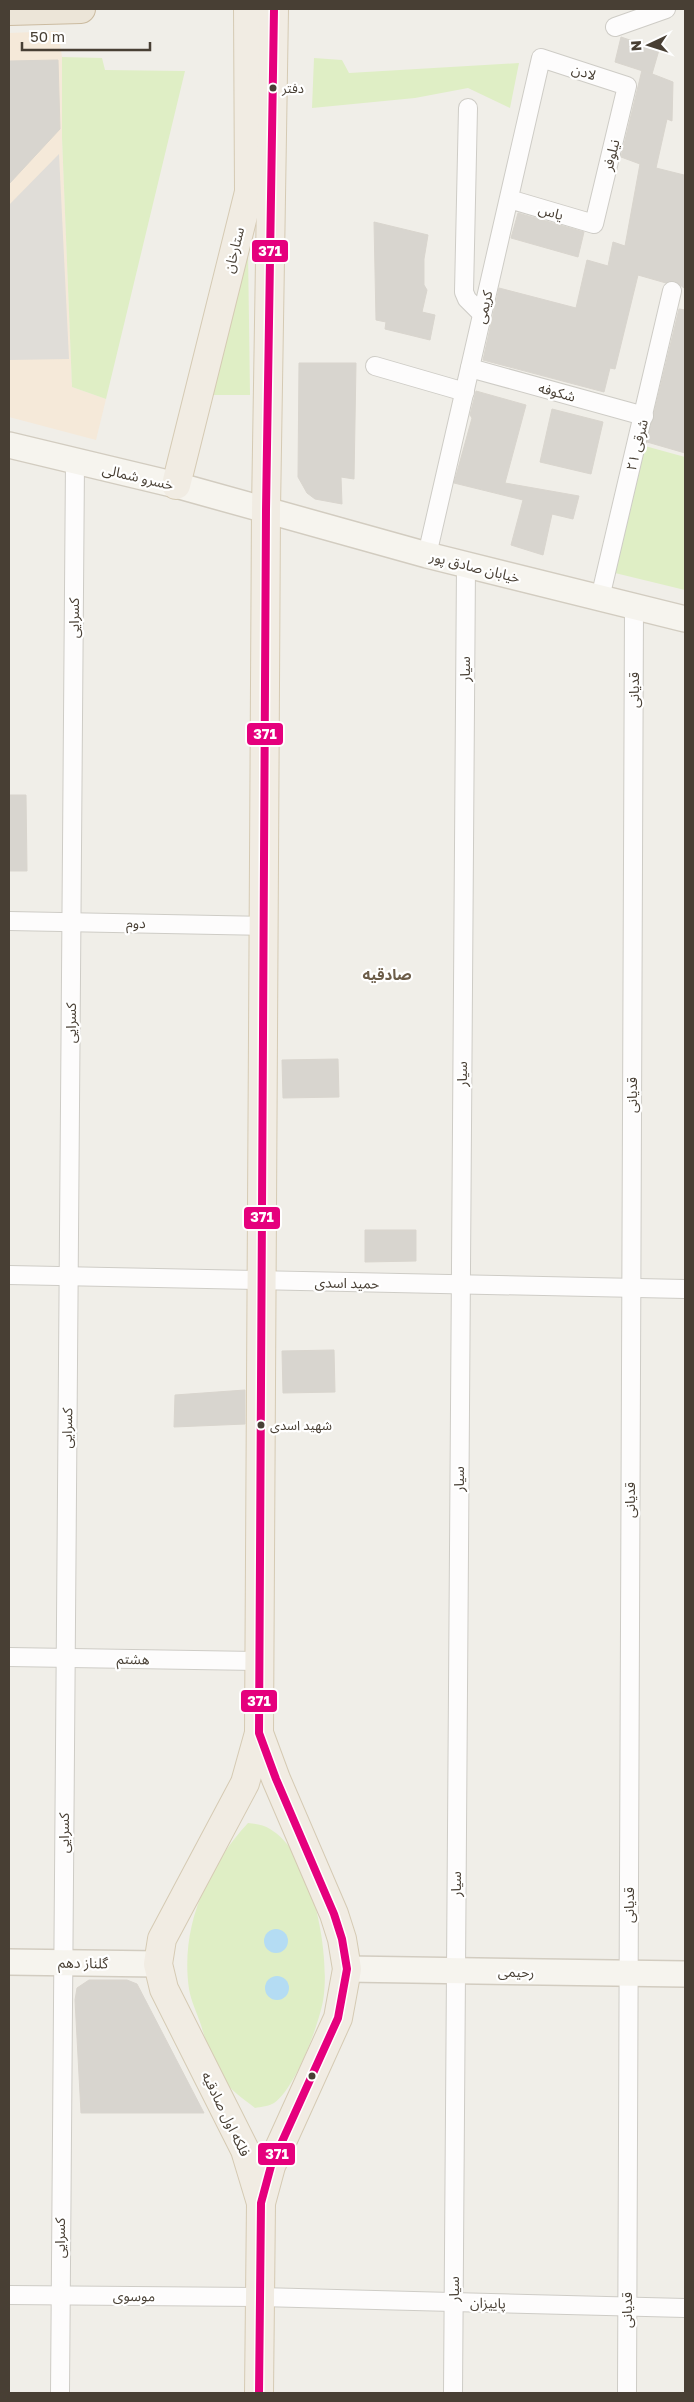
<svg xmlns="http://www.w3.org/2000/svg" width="694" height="2402" font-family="'Golos Text','Noto Sans Arabic',sans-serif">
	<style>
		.commercial { fill: #f5e9d9 }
		.green { fill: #dfeec5 }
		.parking { fill: #e0ddd8 }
		.water { fill: #b4dcf3 }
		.building { fill: #d8d5cf; stroke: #d9d5ce }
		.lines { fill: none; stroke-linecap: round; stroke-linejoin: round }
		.street-casing { stroke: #ceccc6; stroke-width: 20 }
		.secondary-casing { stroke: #d2ccc0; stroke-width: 28 }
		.primary-casing { stroke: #d5cab3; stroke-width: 30 }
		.highway-casing { stroke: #cbbba0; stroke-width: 30 }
		.street { stroke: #fdfcfc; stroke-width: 18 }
		.secondary { stroke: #f6f4ee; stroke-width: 25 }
		.primary { stroke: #f1ece3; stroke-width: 28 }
		.highway { stroke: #ece5d8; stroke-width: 28 }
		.bus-1-casing { stroke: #fff; stroke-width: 11 }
		.bus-1 { stroke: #e5007d; stroke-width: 8 }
		.bus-dot { fill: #483f34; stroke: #fff; stroke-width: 2 }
		.labels { text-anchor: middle; stroke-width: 4.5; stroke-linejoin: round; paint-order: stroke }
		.bus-label { font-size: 13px; fill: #483f34; stroke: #fff; text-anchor: start }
		.street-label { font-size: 14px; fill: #483f34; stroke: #fff }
		.neighbourhood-label { font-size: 15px; font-weight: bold; fill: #6c5d49; stroke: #fff }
		.line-badge { stroke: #fff; stroke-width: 2 }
		.badge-label { font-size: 14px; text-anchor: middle; font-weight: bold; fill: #fff }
	</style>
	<rect width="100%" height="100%" fill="#f0eee8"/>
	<polygon class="commercial" points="58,31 62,57 62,138 72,387 106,399 96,440 9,417 9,33"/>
	<g class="green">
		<polygon points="62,57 102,58 105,70 185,71 106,399 72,387 62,138"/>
		<polygon points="314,58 342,60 349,73 519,63 510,108 468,88 415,98 312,108"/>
		<polygon points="248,248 250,395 212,395"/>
		<polygon points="645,446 685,457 685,590 615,573"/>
		<path d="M 248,1823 C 256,1824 264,1825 270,1829 C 313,1854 331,1955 323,2001 C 318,2027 295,2089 274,2103 C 269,2106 261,2107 255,2108 C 245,2100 229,2089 222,2078 C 213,2062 206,2042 201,2025 C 197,2013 191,2001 189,1989 C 180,1927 207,1867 248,1823 Z"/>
	</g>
	<polygon class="parking" points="59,154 69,359 9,360 9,205"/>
	<g class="water">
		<circle cx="276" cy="1941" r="12"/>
		<circle cx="277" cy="1988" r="12"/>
	</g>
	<g class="building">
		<polygon points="621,37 659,50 652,74 615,62"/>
		<polygon points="58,60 60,129 9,184 9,61"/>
		<polygon points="642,70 673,82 672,121 667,119 656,168 684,175 684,288 675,281 666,283 638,275 615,369 610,368 604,392 483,360 499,288 576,308 587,260 608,266 613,242 625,246 640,164 621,157"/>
		<polygon points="518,213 584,232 578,257 511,238"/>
		<polygon points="374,222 428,235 424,259 424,285 427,290 422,312 435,315 430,340 385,329 386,322 376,320"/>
		<polygon points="679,309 685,310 685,453 647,442"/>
		<polygon points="299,363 356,363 354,479 341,477 342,504 315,499 307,493 298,477"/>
		<polygon points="476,391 526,405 505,483 579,496 573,519 552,514 543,555 511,545 523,500 454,483 472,418 470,415"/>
		<polygon points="552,409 603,422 591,474 540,462"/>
		<polygon points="9,795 26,795 27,871 9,871"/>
		<polygon points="338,1059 339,1097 283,1098 282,1060"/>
		<polygon points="365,1230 416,1230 416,1261 365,1262"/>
		<polygon points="334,1350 335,1392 283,1393 282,1351"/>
		<polygon points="245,1390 245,1424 174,1427 175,1395"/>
		<polygon points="89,1980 127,1980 137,1984 204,2113 81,2113 75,2000 77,1988"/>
	</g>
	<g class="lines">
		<g class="street-casing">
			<g id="street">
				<polyline points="615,27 666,9"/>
				<polyline points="468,108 464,292 467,299 482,314"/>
				<polyline points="375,366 465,392"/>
				<polyline points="470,368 644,416"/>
				<polyline points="427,555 541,58 627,86 594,224 509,199"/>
				<polyline points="600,598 672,291"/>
				<polyline points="9,921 263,926"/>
				<polyline points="9,1275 685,1289"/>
				<polyline points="9,1657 258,1661"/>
				<polyline points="9,2295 260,2297 685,2308"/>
				<polyline points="60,2393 75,462"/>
				<polyline points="453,2393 466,565"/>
				<polyline points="627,2393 634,607"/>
			</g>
		</g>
		<g class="secondary-casing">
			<g id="secondary">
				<polyline points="9,445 176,485 427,555 685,619"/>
				<polyline points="9,1962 158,1964"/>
				<polyline points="347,1969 685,1974"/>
			</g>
		</g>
		<g class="primary-casing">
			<g id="primary">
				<polyline points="176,485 249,192 248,9"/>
				<polyline points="259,1733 276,1779 334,1914 342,1939 347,1969 338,2018 271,2166 261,2203 259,2393"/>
				<polyline points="261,2203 245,2150 164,1989 158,1964 162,1939 245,1783 259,1733 266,510 274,9"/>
			</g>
		</g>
		<g class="highway-casing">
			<polyline id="highway" points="9,11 81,9"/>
		</g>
		<use href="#street" class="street"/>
		<use href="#secondary" class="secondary"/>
		<use href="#primary" class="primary"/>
		<use href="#highway" class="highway"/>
		<g class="bus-1-casing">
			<polyline id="bus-1" points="259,2393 261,2203 271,2166 338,2018 347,1969 342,1939 334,1914 276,1779 259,1733 266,510 274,9"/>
		</g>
		<use href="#bus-1" class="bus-1"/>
	</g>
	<g class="bus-dot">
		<circle cx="273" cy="88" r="4.5"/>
		<circle cx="261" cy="1425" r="4.5"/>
		<circle cx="312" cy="2076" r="4.5"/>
	</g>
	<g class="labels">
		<g class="bus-label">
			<text x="282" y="93">دفتر</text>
			<text x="270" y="1430">شهید اسدی</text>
		</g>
		<g class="street-label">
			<text transform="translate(584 72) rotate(18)" y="5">لادن</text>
			<text transform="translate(611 155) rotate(-76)" y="5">نیلوفر</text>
			<text transform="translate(551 212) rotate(16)" y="5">یاس</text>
			<text transform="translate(234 250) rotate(-76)" y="5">ستارخان</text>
			<text transform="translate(484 307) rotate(-77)" y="5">کریمی</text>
			<text transform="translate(557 392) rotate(15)" y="5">شکوفه</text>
			<text transform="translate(637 445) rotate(-76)" y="5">۲۱ شرقی</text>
			<text transform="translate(138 477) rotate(13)" y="5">خسرو شمالی</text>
			<text transform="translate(475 567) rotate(14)" y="5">خیابان صادق پور</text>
			<text transform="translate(74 618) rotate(-90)" y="5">کسرایی</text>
			<text transform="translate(465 669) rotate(-90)" y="5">سیار</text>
			<text transform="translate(634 690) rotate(-90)" y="5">قدیانی</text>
			<text transform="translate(136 923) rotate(1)" y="5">دوم</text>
			<text transform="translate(71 1023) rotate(-90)" y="5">کسرایی</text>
			<text transform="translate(462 1074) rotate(-90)" y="5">سیار</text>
			<text transform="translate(632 1095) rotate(-90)" y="5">قدیانی</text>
			<text transform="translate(347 1283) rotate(1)" y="5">حمید اسدی</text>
			<text transform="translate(67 1428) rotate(-89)" y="5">کسرایی</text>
			<text transform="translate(459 1479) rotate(-90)" y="5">سیار</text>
			<text transform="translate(630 1500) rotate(-90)" y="5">قدیانی</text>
			<text transform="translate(133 1659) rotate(1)" y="5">هشتم</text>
			<text transform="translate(64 1833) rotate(-90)" y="5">کسرایی</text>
			<text transform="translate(456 1884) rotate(-90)" y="5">سیار</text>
			<text transform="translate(629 1905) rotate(-90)" y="5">قدیانی</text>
			<text transform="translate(83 1963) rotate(1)" y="5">گلناز دهم</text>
			<text transform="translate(516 1972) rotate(1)" y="5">رحیمی</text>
			<text transform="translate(226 2114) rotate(64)" y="5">فلکه اول صادقیه</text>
			<text transform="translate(60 2238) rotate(-90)" y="5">کسرایی</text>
			<text transform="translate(454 2289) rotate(-90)" y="5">سیار</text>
			<text transform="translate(134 2296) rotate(1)" y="5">موسوی</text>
			<text transform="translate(488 2303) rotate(1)" y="5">پاییزان</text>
			<text transform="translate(627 2310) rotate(-90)" y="5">قدیانی</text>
		</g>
		<g class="neighbourhood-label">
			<text x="387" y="980">صادقیه</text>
		</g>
	</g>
	<g class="line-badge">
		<rect x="251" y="239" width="38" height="24" rx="5" fill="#e5007d"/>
		<rect x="246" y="722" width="38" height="24" rx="5" fill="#e5007d"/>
		<rect x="243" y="1206" width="38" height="24" rx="5" fill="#e5007d"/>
		<rect x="240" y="1689" width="38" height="24" rx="5" fill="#e5007d"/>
		<rect x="257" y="2142" width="39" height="24" rx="5" fill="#e5007d"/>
	</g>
	<g class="badge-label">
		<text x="270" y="256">371</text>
		<text x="265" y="739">371</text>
		<text x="262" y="1222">371</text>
		<text x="259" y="1706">371</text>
		<text x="277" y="2159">371</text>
	</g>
	<rect width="694" height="2402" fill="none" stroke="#483f34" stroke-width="20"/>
	<g transform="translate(649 45) rotate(266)" stroke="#ffffff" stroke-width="4" paint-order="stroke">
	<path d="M0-4L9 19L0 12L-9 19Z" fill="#483f34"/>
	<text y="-8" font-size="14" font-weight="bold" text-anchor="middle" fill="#483f34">N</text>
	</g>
	<path d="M22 42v8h128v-8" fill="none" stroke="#483f34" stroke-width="2.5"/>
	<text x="30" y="42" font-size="15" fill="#483f34" stroke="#ffffff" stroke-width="4" paint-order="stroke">50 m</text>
</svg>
